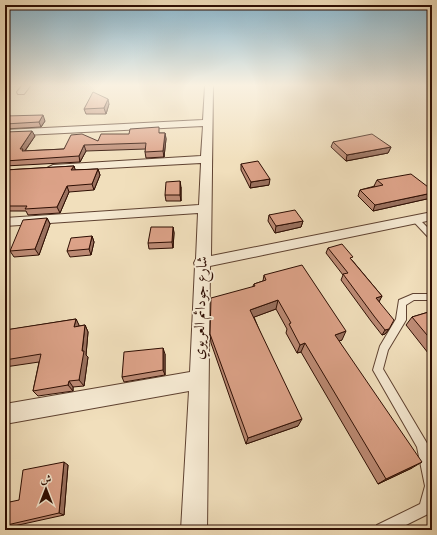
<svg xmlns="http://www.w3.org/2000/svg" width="437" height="535" font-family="Alegreya,Amiri,serif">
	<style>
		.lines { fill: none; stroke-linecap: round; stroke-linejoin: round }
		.lane-casing { stroke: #5f4231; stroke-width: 2 }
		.street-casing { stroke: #5f4231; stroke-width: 2 }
		.lane { fill: #f6ead3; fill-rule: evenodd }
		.street { fill: #f6ead3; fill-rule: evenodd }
		.wall { fill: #bd8b75; stroke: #2e0e03 }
		.shaded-wall { fill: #9a715f; stroke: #2e0e03 }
		.building { fill: #dca288; stroke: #2e0e03 }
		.labels { text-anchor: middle; stroke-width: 3.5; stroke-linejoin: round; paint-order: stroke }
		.street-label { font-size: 15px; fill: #2e0e03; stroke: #f6ead3 }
	</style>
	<rect width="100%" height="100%" fill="#f1dfbc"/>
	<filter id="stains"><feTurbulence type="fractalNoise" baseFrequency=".005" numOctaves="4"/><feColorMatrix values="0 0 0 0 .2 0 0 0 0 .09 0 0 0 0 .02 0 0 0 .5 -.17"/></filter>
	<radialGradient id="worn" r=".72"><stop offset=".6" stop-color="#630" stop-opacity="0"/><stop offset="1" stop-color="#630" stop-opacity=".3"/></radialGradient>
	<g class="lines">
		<g class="lane-casing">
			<g id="lane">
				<polygon points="413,217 417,217 432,232 432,239 429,238 413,221 412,219"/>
				<polygon points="413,294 432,294 432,300 414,300 406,305 406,320 388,350 383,369 428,445 432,463 432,506 430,513 396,530 375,530 377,525 420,504 425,486 417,447 373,370 380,346 396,319 399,300"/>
			</g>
		</g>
		<g class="street-casing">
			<g id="street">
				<polygon points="22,86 30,86 24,94 18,94 17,92"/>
				<polygon points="205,86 213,86 211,256 432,212 432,220 210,266 207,530 181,530 189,391 5,424 5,404 190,372 195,266 194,263 196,259 198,213 5,226 5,218 199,205 201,163 53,171 47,168 53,165 201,156 203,126 5,136 5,130 203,120"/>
			</g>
		</g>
		<use href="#lane" class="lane"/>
		<use href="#street" class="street"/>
	</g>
	<g class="wall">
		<polygon points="109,104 106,114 86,114 84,109"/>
		<polygon points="5,116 45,121 41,127 5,129"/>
		<polygon points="432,127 432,133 430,131"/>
		<polygon points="5,132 35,136 25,151 64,149 98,141 160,133 165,133 166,139 164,157 146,158 145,152 146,149 86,151 80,162 5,166"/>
		<polygon points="333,142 391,147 388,153 346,161 331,147"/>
		<polygon points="241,164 269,185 250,188 241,170"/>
		<polygon points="74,166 75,170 98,169 100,175 94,190 69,192 60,213 28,215 26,211 5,211 5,170"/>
		<polygon points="377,180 432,190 432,196 431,198 373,211 358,196 360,190 375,186 374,186"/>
		<polygon points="181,187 181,201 166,201 165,195"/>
		<polygon points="269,215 303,221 301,227 275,233 268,221"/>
		<polygon points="47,218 50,224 39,255 14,257 10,251"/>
		<polygon points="173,227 174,233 173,248 149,249 148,243"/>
		<polygon points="92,236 94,242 91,255 70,257 67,251"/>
		<polygon points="328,248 352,260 382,296 379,301 389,329 385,334 382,335 371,321 341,280 343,275 326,253"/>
		<polygon points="264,275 342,340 339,341 412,468 378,484 301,352 297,353 286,333 287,329 276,309 254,317 298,426 246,444 211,343 210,334 253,286 254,284 263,281"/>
		<polygon points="432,311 432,358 406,325 412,317"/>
		<polygon points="76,319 79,326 85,325 88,332 86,355 88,357 84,386 73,387 73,391 38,396 33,391 39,362 5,367 5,327 7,330"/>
		<polygon points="165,354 165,375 124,382 122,377"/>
		<polygon points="68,465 64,515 14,526 5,530 19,500"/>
	</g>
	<g class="shaded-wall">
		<polygon points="108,99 109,104 106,114 104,108"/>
		<polygon points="43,115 45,121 41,127 39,122"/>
		<polygon points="32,131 35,136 24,152 20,149"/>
		<polygon points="165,133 166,139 164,157 163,151"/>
		<polygon points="84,145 86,151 80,162 79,156"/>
		<polygon points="391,147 388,153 346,161 347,155"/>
		<polygon points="74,166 76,172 71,170"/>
		<polygon points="98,169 100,175 94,190 92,184"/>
		<polygon points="270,179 269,185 250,188 251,182"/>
		<polygon points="180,181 181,187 181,201 180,195"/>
		<polygon points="67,186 69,192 60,213 57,207"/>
		<polygon points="432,193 432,196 431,198 373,211 375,205"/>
		<polygon points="47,218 50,224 39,255 35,249"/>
		<polygon points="303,221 301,227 275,233 276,226"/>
		<polygon points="173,227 174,233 173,248 172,242"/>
		<polygon points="92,236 94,242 91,255 89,249"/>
		<polygon points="382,296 379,302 376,298"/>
		<polygon points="278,300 276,309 249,319 250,310"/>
		<polygon points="76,319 79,325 78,333 74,327"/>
		<polygon points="85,325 88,332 86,355 88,357 84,386 79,380"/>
		<polygon points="389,329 385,334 382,335 385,330"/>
		<polygon points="346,331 342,340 331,344 335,335"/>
		<polygon points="305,343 301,352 297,353 300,345"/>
		<polygon points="163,348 165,354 165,375 163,370"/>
		<polygon points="69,381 73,387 73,391 68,385"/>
		<polygon points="302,419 298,426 246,444 248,438"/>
		<polygon points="64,462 68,465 64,515 59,513"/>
		<polygon points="422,462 412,468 378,484 386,479"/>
		<polygon points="7,525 14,526 13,530 6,530"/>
	</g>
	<g class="building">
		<polygon points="93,92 108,99 104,108 84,109"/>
		<polygon points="43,115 39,122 5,124 5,116"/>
		<polygon points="159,127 159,133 165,133 163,151 145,152 146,143 84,145 79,156 5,161 5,132 32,131 20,149 23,149 22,151 64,149 71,135 82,134 98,141 101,134 129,134 130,129"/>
		<polygon points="372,134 391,147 347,155 333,142"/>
		<polygon points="258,161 270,179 251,182 241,164"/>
		<polygon points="74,166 71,170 98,169 92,184 67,186 57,207 25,209 27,206 5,206 5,170"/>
		<polygon points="411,174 432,190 432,193 375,205 360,190 383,185 377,180"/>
		<polygon points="180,181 180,195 165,195 166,182"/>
		<polygon points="295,210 303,221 276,226 269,215"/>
		<polygon points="47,218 35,249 10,251 23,220"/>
		<polygon points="151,227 173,227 172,242 148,243"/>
		<polygon points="92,236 89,249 67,251 71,238"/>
		<polygon points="342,244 353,257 350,258 382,296 376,298 394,320 389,329 385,330 374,316 343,274 348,273 328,248"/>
		<polygon points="302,265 346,331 335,335 422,462 386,479 305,343 300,345 289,324 291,323 278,300 250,310 302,419 248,438 210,334 211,298 255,286 254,284 266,280 264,275"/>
		<polygon points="432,311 432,341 412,317"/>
		<polygon points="76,319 74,327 85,325 82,351 84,351 79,380 69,381 68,385 33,391 41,354 5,360 5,330"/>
		<polygon points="163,348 163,370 122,377 124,352"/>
		<polygon points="64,462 59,513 7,525 6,530 5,530 5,503 19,500 23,470"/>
	</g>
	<linearGradient id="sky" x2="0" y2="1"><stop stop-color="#89b8d1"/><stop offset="0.53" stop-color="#f9f1e1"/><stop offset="1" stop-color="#f9f1e1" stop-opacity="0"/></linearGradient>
	<rect width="437" height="161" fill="url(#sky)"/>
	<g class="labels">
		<g class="street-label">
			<text transform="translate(200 308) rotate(-88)" y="5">شارع جودائم العريوي</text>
		</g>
	</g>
	<rect width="437" height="535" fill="none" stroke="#f1dfbc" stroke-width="20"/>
	<rect x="6" y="6" width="425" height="523" fill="none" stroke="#2e0e03" stroke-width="2"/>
	<rect x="10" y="10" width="417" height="515" fill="none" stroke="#2e0e03"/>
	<g transform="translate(46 489)" stroke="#f6ead3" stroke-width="3" paint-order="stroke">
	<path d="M0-3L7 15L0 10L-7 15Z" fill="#2e0e03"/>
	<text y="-6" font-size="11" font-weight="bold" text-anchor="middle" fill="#2e0e03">ش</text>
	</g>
	<rect width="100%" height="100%" filter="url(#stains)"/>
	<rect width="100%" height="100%" fill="url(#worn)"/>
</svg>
